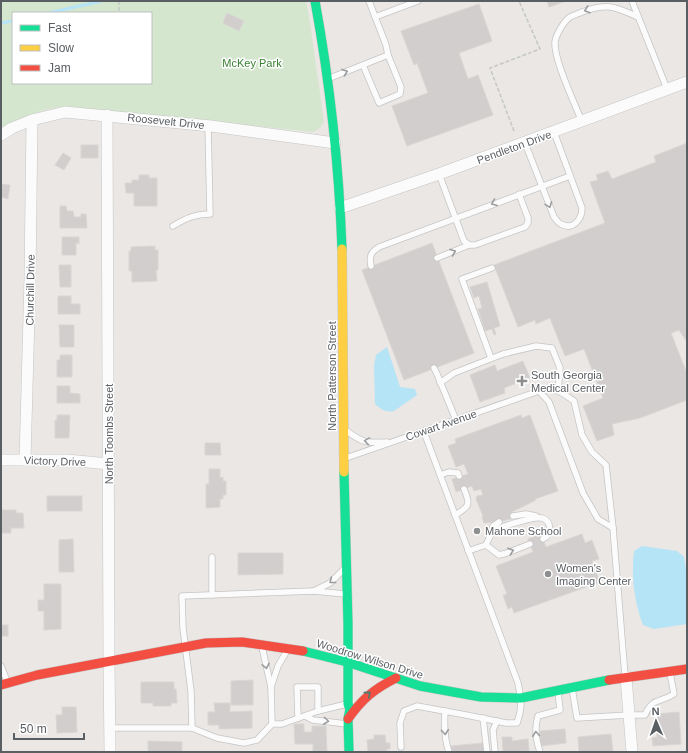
<svg xmlns="http://www.w3.org/2000/svg" width="688" height="753" font-family="Arial,sans-serif">
	<style>
		.green { fill: #d4e6ce; fill-rule: evenodd }
		.water { fill: #b5e4f7 }
		.lines { fill: none; stroke-linecap: round; stroke-linejoin: round }
		.stream { stroke: #b5e4f7; stroke-width: 3 }
		.building { fill: #d1cecd; stroke: #d9d6d3 }
		.lane-casing { stroke: #c5c5c5; stroke-width: 7 }
		.street-casing { stroke: #c5c5c5; stroke-width: 12 }
		.fast-casing { stroke: #c6c6c6; stroke-width: 10 }
		.slow-casing { stroke: #c6c6c6; stroke-width: 10 }
		.jam-casing { stroke: #c6c6c6; stroke-width: 10 }
		.path { stroke: #c3c8c5; stroke-width: 1.5; stroke-dasharray: 4 2; stroke-linecap: butt }
		.lane { stroke: #fcfbfb; stroke-width: 5.5 }
		.street { stroke: #fcfbfb; stroke-width: 11 }
		.fast { stroke: #16e098; stroke-width: 9 }
		.slow { stroke: #ffcf43; stroke-width: 9 }
		.jam { stroke: #f24e42; stroke-width: 9 }
		.oneway { stroke: #9a9d9f }
		.oneway2 { stroke: #487e70 }
		.poi-dot { fill: #8c8e90; stroke: #fff; stroke-width: 1.5 }
		.labels { text-anchor: middle; stroke-width: 3; stroke-linejoin: round; paint-order: stroke }
		.park-label { font-size: 11px; fill: #398131; stroke: #fff }
		.street-label { font-size: 11px; fill: #595e62; stroke: #fff }
		.poi-label { font-size: 11px; fill: #595e62; stroke: #fff; text-anchor: start }
	</style>
	<rect width="100%" height="100%" fill="#eae7e4"/>
	<path class="green" d="M 1,1 L 306,1 L 309,16 L 324,121 C 322,127 319,129 313,132 L 85,108 C 77,108 68,107 60,107 C 38,109 19,120 1,131 ZM 13,13 L 151,13 L 151,83 L 13,83 Z"/>
	<g class="water">
		<path d="M 387,347 L 400,387 L 415,389 L 417,395 L 394,411 C 386,413 381,409 375,404 L 374,366 L 376,355 Z"/>
		<path d="M 642,546 L 677,551 L 684,557 L 687,576 L 687,624 L 654,629 L 643,625 C 634,602 631,575 634,551 Z"/>
	</g>
	<g class="lines">
		<g class="stream">
			<polyline points="48,13 102,1"/>
			<polyline points="1,23 13,21"/>
		</g>
	</g>
	<g class="building">
		<polygon points="547,1 566,1 549,7"/>
		<polygon points="479,4 492,41 459,53 468,79 478,75 493,115 407,146 392,106 428,93 417,63 414,65 401,31"/>
		<polygon points="227,13 244,21 239,31 223,23"/>
		<polygon points="687,143 687,342 679,330 671,333 687,374 687,400 640,418 612,424 614,435 597,441 583,406 603,398 584,349 565,356 550,318 536,324 535,320 518,327 494,265 605,223 590,182 598,180 596,175 608,171 612,179 656,162 654,156"/>
		<rect x="81" y="145" width="17" height="13"/>
		<polygon points="63,153 71,158 64,170 55,165"/>
		<polygon points="139,175 149,175 149,178 157,178 157,206 134,206 134,193 126,193 125,183 132,183 132,180 139,180"/>
		<polygon points="1,184 10,185 8,199 1,197"/>
		<polygon points="60,206 66,206 67,211 73,211 74,217 81,217 81,214 86,214 87,228 60,228"/>
		<polygon points="62,237 79,237 79,244 76,243 76,255 62,255"/>
		<polygon points="432,243 474,353 404,380 362,270"/>
		<polygon points="155,246 155,250 158,250 158,270 156,270 157,281 132,282 132,271 129,271 129,251 131,251 131,247"/>
		<polygon points="59,265 71,265 71,287 60,287"/>
		<polygon points="487,282 500,326 494,328 496,334 494,335 492,329 485,331 478,309 482,308 479,296 474,298 470,287"/>
		<polygon points="58,296 71,296 71,304 80,304 80,314 58,314"/>
		<polygon points="59,325 74,325 74,347 60,347"/>
		<polygon points="60,355 72,355 72,377 57,377 57,360 60,360"/>
		<polygon points="523,361 530,378 504,388 505,393 480,402 470,375 495,365 497,371"/>
		<polygon points="57,386 70,386 70,393 80,394 80,403 57,403"/>
		<polygon points="57,415 70,415 69,438 55,438 55,420 57,420"/>
		<polygon points="521,415 522,418 530,415 558,491 535,499 536,500 512,512 514,518 503,521 484,523 482,517 483,516 476,499 477,496 483,495 481,489 474,491 472,486 456,492 452,479 468,474 464,464 456,467 448,446 456,443 455,439"/>
		<polygon points="205,443 220,443 221,455 205,455"/>
		<polygon points="209,469 220,469 220,478 223,477 223,481 226,481 226,495 223,495 223,499 220,499 220,507 206,508 206,484 209,484"/>
		<rect x="47" y="496" width="35" height="15"/>
		<polygon points="1,510 16,510 16,513 23,513 24,528 11,528 11,533 1,533"/>
		<polygon points="541,534 546,547 582,534 585,543 592,540 599,559 592,561 600,582 514,613 512,607 508,609 503,595 507,594 496,566 533,552 528,539"/>
		<polygon points="73,539 74,572 59,572 59,540"/>
		<polygon points="238,553 283,553 283,574 238,575"/>
		<polygon points="44,584 61,584 61,629 44,630 44,611 38,611 38,600 44,600"/>
		<rect x="1" y="625" width="7" height="11"/>
		<polygon points="253,680 253,705 231,705 231,681"/>
		<polygon points="141,682 174,682 174,689 176,689 177,703 171,703 171,706 153,706 153,703 141,703"/>
		<polygon points="214,703 230,703 230,712 252,711 252,728 219,729 219,725 208,725 208,712 215,712"/>
		<polygon points="62,707 76,707 77,732 57,733 56,715 62,715"/>
		<polygon points="679,712 681,744 653,746 652,738 657,737 655,714"/>
		<polygon points="294,724 304,724 304,732 312,732 312,726 326,726 327,752 313,752 313,744 295,744"/>
		<polygon points="565,729 566,743 541,746 540,731"/>
		<polygon points="611,734 613,752 579,752 578,737"/>
		<polygon points="374,735 385,735 386,743 390,743 390,749 387,749 387,752 368,752 367,740 374,739"/>
		<polygon points="502,737 512,737 512,741 528,739 529,751 503,752"/>
		<polygon points="148,741 182,742 182,752 148,752"/>
		<polygon points="483,743 484,752 452,752 451,746"/>
	</g>
	<g class="lines">
		<g class="lane-casing">
			<g id="lane">
				<polyline points="369,1 386,45 388,55"/>
				<polyline points="632,1 667,89"/>
				<polyline points="375,17 418,1"/>
				<polyline points="330,78 388,55 401,87 400,94 379,103 363,65"/>
				<path d="M 582,122 C 575,104 554,60 555,43 C 555,36 564,21 570,17 C 573,15 578,14 582,12 C 607,3 614,6 638,17"/>
				<path d="M 525,143 L 554,217 C 556,219 558,223 561,224 C 573,231 582,219 582,208 L 554,132"/>
				<polyline points="439,174 464,241 469,245 475,245 525,227 528,223 528,218 519,194"/>
				<path d="M 173,226 C 186,218 196,214 210,214 L 208,125"/>
				<polyline points="437,258 469,245"/>
				<path d="M 371,266 C 369,256 371,252 379,247 L 570,176"/>
				<polyline points="491,358 462,279 492,268"/>
				<polyline points="434,368 437,374 456,420"/>
				<polyline points="440,383 454,373 503,354 536,346 552,348 560,368 558,390"/>
				<polyline points="539,391 549,402 583,493 598,519 613,528"/>
				<path d="M 347,431 C 362,443 368,443 387,442"/>
				<path d="M 346,458 L 539,391 C 557,387 559,391 574,401 L 582,435 L 592,452 L 606,465 L 613,528 L 625,676"/>
				<polyline points="440,475 449,472 458,473 459,476"/>
				<path d="M 455,515 C 469,507 471,505 464,489"/>
				<polyline points="513,516 526,514 536,516"/>
				<polyline points="491,534 493,526 499,522"/>
				<path d="M 530,544 L 507,553 L 499,555 L 486,545 C 488,541 490,534 494,531 C 499,527 535,516 542,518 C 552,521 552,535 543,539"/>
				<polyline points="468,551 486,545"/>
				<polyline points="314,591 330,583 344,569"/>
				<polyline points="212,595 212,557"/>
				<polyline points="262,647 271,687 272,724"/>
				<polyline points="1,666 7,681"/>
				<polyline points="271,687 278,666 288,649"/>
				<path d="M 572,688 L 577,718 L 629,715 L 645,715 C 653,697 660,703 674,694 L 670,673"/>
				<path d="M 445,711 C 444,725 444,738 449,752"/>
				<polyline points="305,716 313,720 347,724"/>
				<polyline points="298,718 297,687 318,687 318,711"/>
				<polyline points="483,718 487,752"/>
				<polyline points="110,728 192,728 217,738 244,743 257,740 272,724 282,724 318,711 347,704"/>
				<polyline points="192,728 191,691 183,628 182,596 314,591 345,594"/>
				<path d="M 401,747 L 400,723 L 404,711 L 417,706 L 466,715 L 506,723 L 517,723 C 523,706 521,699 518,683 L 424,432"/>
				<polyline points="495,752 493,730 497,721"/>
				<path d="M 540,752 C 536,740 534,728 538,716 L 560,710 L 558,692"/>
			</g>
		</g>
		<g class="street-casing">
			<g id="street">
				<polyline points="107,115 109,661 110,752"/>
				<polyline points="1,135 12,128 32,120 65,112 211,126 335,143"/>
				<polyline points="340,208 439,174 687,82"/>
				<polyline points="1,460 67,460 109,464"/>
				<polyline points="25,460 30,279 32,120"/>
				<polyline points="626,677 632,752"/>
			</g>
		</g>
		<g class="fast-casing">
			<g id="fast">
				<path d="M 315,1 C 330,83 339,166 342,249"/>
				<polyline points="344,472 348,624 348,704 350,709 348,719 349,752"/>
				<polyline points="303,651 347,662 420,686 481,697 521,698 609,680"/>
			</g>
		</g>
		<g class="slow-casing">
			<polyline id="slow" points="342,249 344,472"/>
		</g>
		<g class="jam-casing">
			<g id="jam">
				<polyline points="609,680 687,669"/>
				<polyline points="1,685 37,675 206,643 242,642 303,651"/>
				<path d="M 348,719 C 362,699 374,689 396,678"/>
			</g>
		</g>
		<g class="path">
			<polyline points="119,1 119,13"/>
			<polyline points="514,131 490,68 540,49 519,1"/>
		</g>
		<use href="#lane" class="lane"/>
		<use href="#street" class="street"/>
		<use href="#fast" class="fast"/>
		<use href="#slow" class="slow"/>
		<use href="#jam" class="jam"/>
	</g>
	<defs><path id="oneway-chevron" d="M-2-3.5L2.5 0L-2 3.5" fill="none" stroke-width="1.6" stroke-linecap="round" stroke-linejoin="round"/></defs>
	<g class="oneway">
		<use href="#oneway-chevron" transform="translate(587 10) rotate(161)"/>
		<use href="#oneway-chevron" transform="translate(345 72) rotate(-20)"/>
		<use href="#oneway-chevron" transform="translate(494 203) rotate(159)"/>
		<use href="#oneway-chevron" transform="translate(549 205) rotate(69)"/>
		<use href="#oneway-chevron" transform="translate(453 252) rotate(-22)"/>
		<use href="#oneway-chevron" transform="translate(367 441) rotate(-171)"/>
		<use href="#oneway-chevron" transform="translate(511 551) rotate(-19)"/>
		<use href="#oneway-chevron" transform="translate(332 581) rotate(141)"/>
		<use href="#oneway-chevron" transform="translate(266 666) rotate(78)"/>
		<use href="#oneway-chevron" transform="translate(326 721) rotate(7)"/>
		<use href="#oneway-chevron" transform="translate(445 732) rotate(85)"/>
		<use href="#oneway-chevron" transform="translate(536 734) rotate(-95)"/>
	</g>
	<use class="oneway2" href="#oneway-chevron" transform="translate(368 694) rotate(-41)"/>
	<g class="poi-dot">
		<path d="M520 375h4v4h4v4h-4v4h-4v-4h-4v-4h4z"/>
		<circle cx="477" cy="531" r="4"/>
		<circle cx="548" cy="574" r="4"/>
	</g>
	<g class="labels">
		<g class="park-label">
			<text x="252" y="67">McKey Park</text>
		</g>
		<g class="street-label">
			<text transform="translate(166 121) rotate(6)" y="4">Roosevelt Drive</text>
			<text transform="translate(514 147) rotate(-20)" y="4">Pendleton Drive</text>
			<text transform="translate(30 290) rotate(-89)" y="4">Churchill Drive</text>
			<text transform="translate(332 376) rotate(-90)" y="4">North Patterson Street</text>
			<text transform="translate(441 425) rotate(-19)" y="4">Cowart Avenue</text>
			<text transform="translate(109 434) rotate(-90)" y="4">North Toombs Street</text>
			<text transform="translate(55 461) rotate(2)" y="4">Victory Drive</text>
			<text transform="translate(370 659) rotate(17)" y="4">Woodrow Wilson Drive</text>
		</g>
		<g class="poi-label">
			<text x="531" y="379">South Georgia<tspan x="531" dy="13">Medical Center</tspan></text>
			<text x="485" y="535">Mahone School</text>
			<text x="556" y="572">Women's<tspan x="556" dy="13">Imaging Center</tspan></text>
		</g>
	</g>
	<rect width="688" height="753" fill="none" stroke="#595e62" stroke-width="4"/>
	<rect x="12" y="12" width="140" height="72" fill="#ffffff" stroke="#bdbfc0"/>
	<rect x="20" y="25" width="20" height="6" fill="#16e098" stroke="#bdbfc0"/>
	<text x="48" y="32" font-size="12" fill="#595e62">Fast</text>
	<rect x="20" y="45" width="20" height="6" fill="#ffcf43" stroke="#bdbfc0"/>
	<text x="48" y="52" font-size="12" fill="#595e62">Slow</text>
	<rect x="20" y="65" width="20" height="6" fill="#f24e42" stroke="#bdbfc0"/>
	<text x="48" y="72" font-size="12" fill="#595e62">Jam</text>
	<g transform="translate(656 721) rotate(358)" stroke="#ffffff" stroke-width="3" paint-order="stroke">
	<path d="M0-3L7 15L0 10L-7 15Z" fill="#595e62"/>
	<text y="-6" font-size="11" font-weight="bold" text-anchor="middle" fill="#595e62">N</text>
	</g>
	<path d="M14 733v6h70v-6" fill="none" stroke="#595e62" stroke-width="2"/>
	<text x="20" y="733" font-size="12" fill="#595e62" stroke="#ffffff" stroke-width="3" paint-order="stroke">50 m</text>
</svg>
